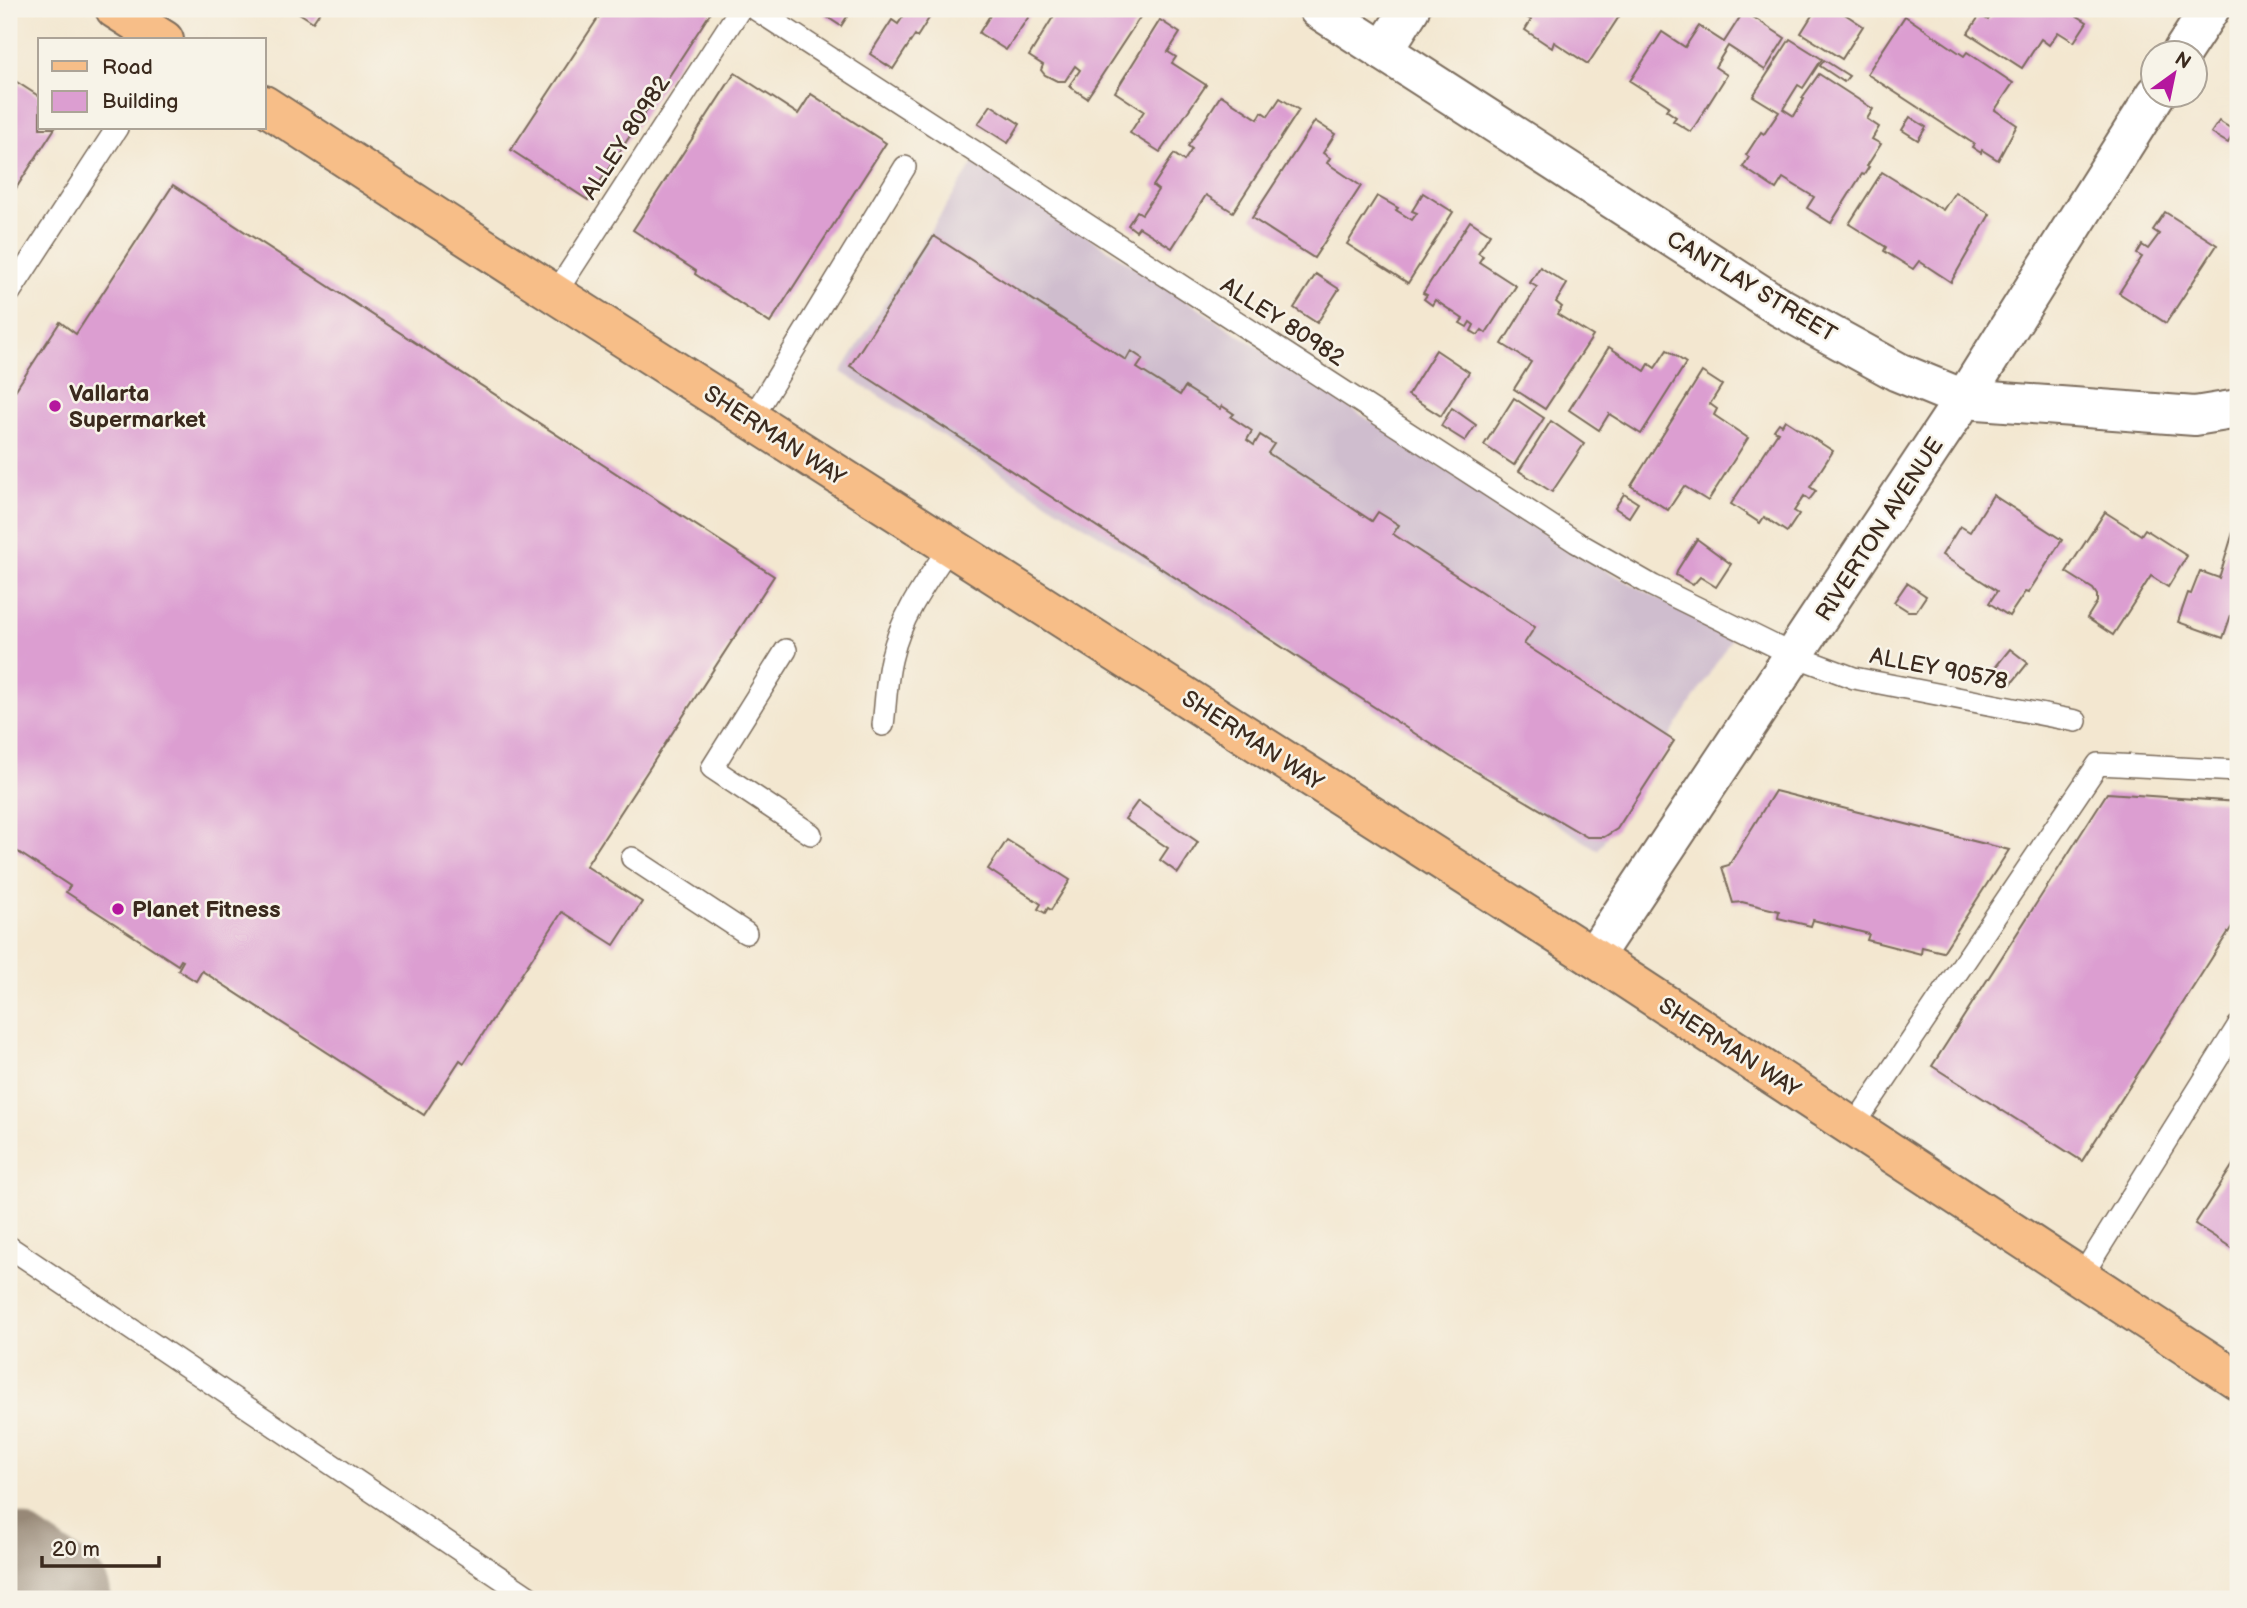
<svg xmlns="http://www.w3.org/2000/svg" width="2247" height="1608" font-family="'Balsamiq Sans',sans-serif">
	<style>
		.industrial { fill: #cfbdce }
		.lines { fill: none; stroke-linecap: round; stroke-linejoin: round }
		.taxiway { stroke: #978877; stroke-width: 107 }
		.building { fill: #dc9ed1 }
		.service-casing { stroke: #7b6c5c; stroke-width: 24 }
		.minor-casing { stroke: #7b6c5c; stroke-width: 42 }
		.primary-casing { stroke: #7b6c5c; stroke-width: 42 }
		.service { stroke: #fff; stroke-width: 21 }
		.minor { stroke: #fff; stroke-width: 38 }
		.primary { stroke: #f7be88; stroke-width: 38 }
		.poi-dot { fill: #b5179e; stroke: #f7f3e8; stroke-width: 2.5 }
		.labels { text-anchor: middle; stroke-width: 5; stroke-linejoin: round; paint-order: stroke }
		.street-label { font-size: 23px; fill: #3b2a1e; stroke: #f7f3e8 }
		.poi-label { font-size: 23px; font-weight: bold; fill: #3b2a1e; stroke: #f7f3e8; text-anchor: start }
	</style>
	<rect width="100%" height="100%" fill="#f7f3e8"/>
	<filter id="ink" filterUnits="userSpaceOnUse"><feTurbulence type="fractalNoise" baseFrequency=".0143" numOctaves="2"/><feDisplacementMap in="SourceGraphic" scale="14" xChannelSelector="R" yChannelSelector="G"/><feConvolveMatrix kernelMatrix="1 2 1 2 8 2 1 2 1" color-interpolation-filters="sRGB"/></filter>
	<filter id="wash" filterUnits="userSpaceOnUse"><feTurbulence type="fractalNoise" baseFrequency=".00686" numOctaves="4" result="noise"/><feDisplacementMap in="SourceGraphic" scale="28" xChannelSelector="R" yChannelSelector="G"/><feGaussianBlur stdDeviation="1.57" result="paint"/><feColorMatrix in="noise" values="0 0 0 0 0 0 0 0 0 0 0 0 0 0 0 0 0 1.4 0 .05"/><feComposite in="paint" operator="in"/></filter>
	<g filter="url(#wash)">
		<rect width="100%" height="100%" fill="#f3e7d0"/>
		<polygon class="industrial" points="974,162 1572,552 1732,638 1598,850 841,372"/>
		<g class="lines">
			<polyline class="taxiway" points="9,1566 58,1599"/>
		</g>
		<g id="blocks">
			<g class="building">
				<polygon points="293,9 322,9 313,22"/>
				<polygon points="604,9 713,9 588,200 511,150"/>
				<polygon points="827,9 852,9 841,26 824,15"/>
				<polygon points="908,9 935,9 917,37 915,35 893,69 870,54 892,20 898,24"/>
				<polygon points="994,9 1034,9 1006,50 979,33"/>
				<polygon points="1058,9 1088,9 1103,18 1106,12 1113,16 1118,9 1141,9 1144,11 1087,98 1069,86 1080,70 1075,66 1065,81 1057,81 1045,75 1041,70 1043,65 1029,56"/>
				<polygon points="1513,9 1624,9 1588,64 1554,42 1552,48 1525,30 1531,20"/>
				<polygon points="1816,9 1837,9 1863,26 1842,59 1801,33"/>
				<polygon points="1995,9 2066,9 2087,22 2074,42 2058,32 2049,45 2041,39 2022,68 1968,33 1980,15 1988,20"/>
				<polygon points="1744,11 1785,38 1765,70 1728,46 1715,67 1727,75 1691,132 1673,121 1676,117 1666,110 1669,106 1630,81 1662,32 1685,47 1699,26 1724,42"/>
				<polygon points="1905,16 1964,56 1967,52 2013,83 1995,110 2017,125 1998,160 1982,150 1981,153 1972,147 1974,144 1867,74"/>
				<polygon points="1160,20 1180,33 1168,52 1176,57 1172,63 1206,85 1160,152 1130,133 1144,111 1115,92"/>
				<polygon points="1790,39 1822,59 1803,88 1798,85 1783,109 1794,116 1804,99 1802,98 1819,74 1873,109 1867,119 1879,127 1872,139 1881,144 1867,166 1869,167 1864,175 1862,174 1831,223 1807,208 1814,197 1783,178 1776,189 1743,167 1749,157 1746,155 1761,132 1764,134 1779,112 1753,96"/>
				<polygon points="1824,60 1849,76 1844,82 1820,66"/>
				<polygon points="735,73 798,114 811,94 886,143 770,323 695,274 696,271 633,230"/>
				<polygon points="9,77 40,97 40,128 55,128 9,199"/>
				<polygon points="1221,95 1258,119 1262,112 1268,116 1280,98 1299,110 1233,212 1206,195 1172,248 1139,227 1136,231 1128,225 1137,211 1142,214 1158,190 1153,186 1174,154 1184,161 1192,149 1188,146"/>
				<polygon points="991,105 1020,124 1008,143 978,124"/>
				<polygon points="1910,117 1926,127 1918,140 1902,130"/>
				<polygon points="1315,121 1335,134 1323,153 1330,158 1327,163 1361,186 1314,258 1252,218"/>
				<polygon points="2219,121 2235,131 2228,143 2211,133"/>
				<polygon points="1882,172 1943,210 1955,192 1990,214 1951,282 1919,261 1913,269 1884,251 1886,247 1849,224"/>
				<polygon points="173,185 774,576 586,866 642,902 614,945 562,912 464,1063 460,1060 424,1115 202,971 196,981 178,970 183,961 181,960 178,965 66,892 70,886 9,846 9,400 60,322 76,334"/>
				<polygon points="1423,193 1453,212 1408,283 1347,244 1377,196 1398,208 1396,210 1412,220 1417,213 1412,211"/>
				<polygon points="2165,212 2217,245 2166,323 2119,293 2142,257 2137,254 2142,245 2148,249 2159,234 2153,230"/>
				<polygon points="1470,221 1490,234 1478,253 1483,256 1479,262 1516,286 1486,333 1482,330 1478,335 1471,331 1474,325 1470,322 1467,327 1460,323 1463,319 1435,300 1432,305 1424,299 1427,295 1423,293"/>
				<polygon points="934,236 1126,360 1131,351 1143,359 1137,368 1180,395 1185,387 1220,409 1222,406 1234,414 1231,417 1252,431 1247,440 1254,445 1260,435 1274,444 1268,453 1372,521 1378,512 1399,525 1393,534 1535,627 1524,644 1674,741 1617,829 1604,837 1587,837 1451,757 850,366"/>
				<polygon points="1540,267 1567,284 1556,302 1562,307 1557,314 1593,336 1545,409 1514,389 1531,362 1502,344 1537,287 1530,283"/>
				<polygon points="1316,274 1339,289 1317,323 1294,308"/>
				<polygon points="1609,347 1645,371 1649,364 1655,368 1667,350 1686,363 1641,434 1609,414 1599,430 1569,410"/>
				<polygon points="1436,350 1469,372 1441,416 1408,395"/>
				<polygon points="1702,372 1722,385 1710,404 1717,409 1714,415 1748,438 1708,501 1684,486 1668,510 1631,486"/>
				<polygon points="1514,398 1544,418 1514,465 1484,445"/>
				<polygon points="1452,408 1476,425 1465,441 1441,426"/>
				<polygon points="1785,420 1833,451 1810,487 1816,491 1809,500 1804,496 1794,511 1799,514 1787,532 1764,517 1760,523 1731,504 1778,432 1774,430 1779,423 1782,425"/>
				<polygon points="1551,421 1584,444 1552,492 1519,471"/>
				<polygon points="1624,494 1638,503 1629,517 1615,508"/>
				<polygon points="1993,495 2062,540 2028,593 2025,592 2009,616 1989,603 1997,591 1942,555 1960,526 1970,532"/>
				<polygon points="2105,512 2141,535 2145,529 2187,556 2168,587 2151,576 2113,635 2087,618 2097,602 2097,595 2093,589 2066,572"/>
				<polygon points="2238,516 2238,595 2223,638 2178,622 2188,593 2191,594 2200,571 2219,578"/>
				<polygon points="1697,539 1731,564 1716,587 1700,577 1693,585 1676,575 1678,569"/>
				<polygon points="1907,583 1926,596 1916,611 1908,611 1894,602"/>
				<polygon points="2010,649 2028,663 2011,684 1993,670"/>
				<polygon points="1775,791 2009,850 1943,952 1922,947 1921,954 1867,940 1869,934 1813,920 1811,926 1778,918 1779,911 1742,902 1733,903 1722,867 1729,865"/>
				<polygon points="2107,793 2238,802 2238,917 2082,1161 1932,1066"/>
				<polygon points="1138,801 1198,842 1178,873 1160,860 1168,848 1125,819"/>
				<polygon points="1007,840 1070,880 1051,910 1048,908 1045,913 1038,909 1041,904 988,869"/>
				<polygon points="2238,1157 2238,1252 2195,1224"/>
			</g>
		</g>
	</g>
	<g filter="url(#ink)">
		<use href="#blocks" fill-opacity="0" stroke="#7b6c5c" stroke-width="2"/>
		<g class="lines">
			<g class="service-casing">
				<g id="service">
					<polyline points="755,9 1576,542 1653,586 1795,656 1854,678 2076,721"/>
					<polyline points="10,292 117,128"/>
					<polyline points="555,294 740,9"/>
					<polyline points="751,420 905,167"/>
					<polyline points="786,650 712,768 811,834"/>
					<path d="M 883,725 C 886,703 886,678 892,656 C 902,614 927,581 950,546"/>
					<polyline points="632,858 746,933"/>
					<polyline points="1853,1127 2098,764 2238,771"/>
					<polyline points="9,1247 532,1599"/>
					<polyline points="2081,1277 2238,1026"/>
				</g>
			</g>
			<g class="minor-casing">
				<g id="minor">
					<polyline points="1318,9 1780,307 1898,372 1964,399 2195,416 2238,409"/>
					<polyline points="1383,51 1410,9"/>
					<polyline points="2182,52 2210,9"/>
					<polyline points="1593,957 1964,399 2156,94"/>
				</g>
			</g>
			<g class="primary-casing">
				<g id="primary">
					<polyline points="115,9 164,40"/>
					<polyline points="264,105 555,294 1593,957 2238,1380"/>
				</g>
			</g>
			<use href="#service" class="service"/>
			<use href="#minor" class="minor"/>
			<use href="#primary" class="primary"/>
		</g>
	</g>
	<g class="poi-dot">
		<circle cx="55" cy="406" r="7"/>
		<circle cx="118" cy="909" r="7"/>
	</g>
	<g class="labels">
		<g class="street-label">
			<text transform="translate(625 137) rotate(-57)" y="8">ALLEY 80982</text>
			<text transform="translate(1752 286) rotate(31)" y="8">CANTLAY STREET</text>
			<text transform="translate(1283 321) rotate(33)" y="8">ALLEY 80982</text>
			<text transform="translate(775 435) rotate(33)" y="8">SHERMAN WAY</text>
			<text transform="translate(1879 529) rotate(-57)" y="8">RIVERTON AVENUE</text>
			<text transform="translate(1939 668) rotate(11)" y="8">ALLEY 90578</text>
			<text transform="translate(1253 740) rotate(33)" y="8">SHERMAN WAY</text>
			<text transform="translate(1730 1047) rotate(33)" y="8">SHERMAN WAY</text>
		</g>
		<g class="poi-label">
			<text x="69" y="401">Vallarta<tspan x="69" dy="26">Supermarket</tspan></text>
			<text x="132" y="917">Planet Fitness</text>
		</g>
	</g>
	<rect width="2247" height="1608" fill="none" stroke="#f7f3e8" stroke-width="35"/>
	<rect x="38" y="38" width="228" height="91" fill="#f7f3e8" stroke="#aca397" stroke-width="2"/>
	<rect x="52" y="61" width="35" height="10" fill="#f7be88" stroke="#aca397" stroke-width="2"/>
	<text x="102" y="74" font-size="21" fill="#3b2a1e">Road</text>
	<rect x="52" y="91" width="35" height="21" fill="#dc9ed1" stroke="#aca397" stroke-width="2"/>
	<text x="102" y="108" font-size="21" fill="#3b2a1e">Building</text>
	<g transform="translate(2174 74) rotate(33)"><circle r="33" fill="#f7f3e8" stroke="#aca397" stroke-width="2"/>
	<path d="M0-5L12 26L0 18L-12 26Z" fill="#b5179e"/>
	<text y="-10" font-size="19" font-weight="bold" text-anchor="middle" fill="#3b2a1e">N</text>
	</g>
	<path d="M42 1556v10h117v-10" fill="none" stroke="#3b2a1e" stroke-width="3.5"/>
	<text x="52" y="1556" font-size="21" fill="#3b2a1e" stroke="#f7f3e8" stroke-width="5" paint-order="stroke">20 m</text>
</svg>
